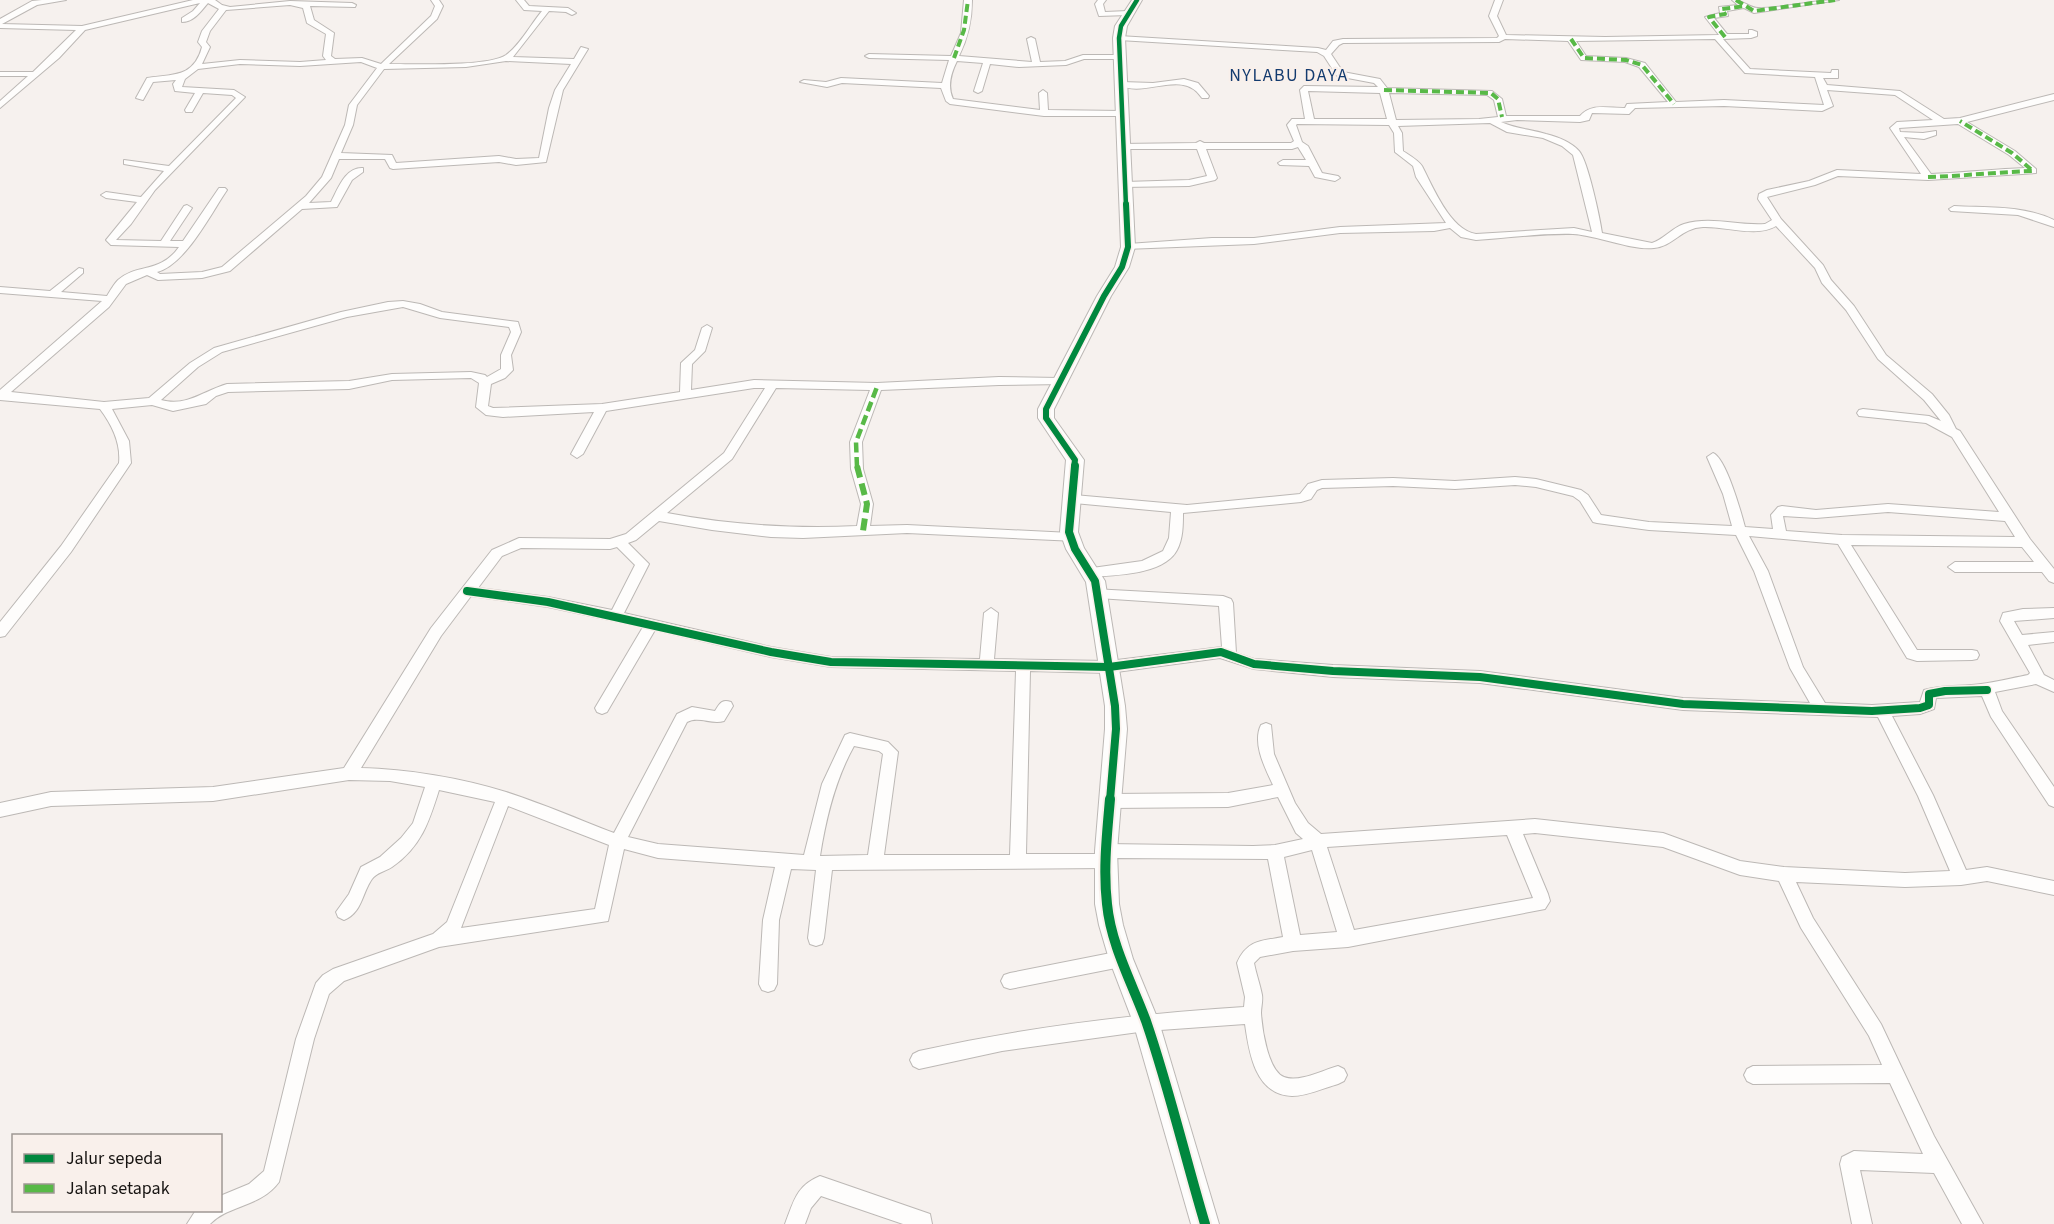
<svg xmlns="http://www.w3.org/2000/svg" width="2054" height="1224" font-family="'Source Sans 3',sans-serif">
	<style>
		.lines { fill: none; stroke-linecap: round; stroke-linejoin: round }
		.street-casing { stroke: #bcb8b5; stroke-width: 2 }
		.secondary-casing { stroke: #bcb8b5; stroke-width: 2 }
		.street { fill: #fefdfc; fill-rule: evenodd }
		.secondary { fill: #fefdfc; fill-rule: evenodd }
		.quiet-far2 { stroke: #58b947; stroke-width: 4; stroke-dasharray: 8 4; stroke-linecap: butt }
		.quiet-far1 { stroke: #58b947; stroke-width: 4.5; stroke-dasharray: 10 4.5; stroke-linecap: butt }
		.quiet { stroke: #58b947; stroke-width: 6; stroke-dasharray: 12 6; stroke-linecap: butt }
		.cycleway-far3-casing { stroke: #f9f0eb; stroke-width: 7 }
		.cycleway-far2-casing { stroke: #f9f0eb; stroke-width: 9 }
		.cycleway-far1-casing { stroke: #f9f0eb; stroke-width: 11 }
		.cycleway-casing { stroke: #f9f0eb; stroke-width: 14 }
		.cycleway-far3 { stroke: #00873e; stroke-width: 4.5 }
		.cycleway-far2 { stroke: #00873e; stroke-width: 6 }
		.cycleway-far1 { stroke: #00873e; stroke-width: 8 }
		.cycleway { stroke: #00873e; stroke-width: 10 }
		.labels { text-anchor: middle; stroke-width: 4.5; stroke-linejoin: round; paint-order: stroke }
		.far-quarter-label { font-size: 18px; letter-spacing: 1.5px; fill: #133b6f; stroke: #f9f0eb }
	</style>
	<rect width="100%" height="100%" fill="#f6f1ee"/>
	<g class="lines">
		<g class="street-casing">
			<g id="street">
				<path d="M 42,0 L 66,0 L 37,5 L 2,24 L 82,26 L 193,0 L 215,0 L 222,5 L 230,7 L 290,1 L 352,3 L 356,5 L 355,7 L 310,6 L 314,20 L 334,33 L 331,56 L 335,59 L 362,58 L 381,64 L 431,16 L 435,6 L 431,0 L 439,0 L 443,6 L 437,19 L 389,64 C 414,64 488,67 506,55 C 520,45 531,24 542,11 L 524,10 L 516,0 L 524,0 L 529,6 L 568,8 L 576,13 L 572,15 L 566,12 L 549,11 L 513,57 L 574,59 L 581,47 L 588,49 L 563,90 L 546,162 L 516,165 L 499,162 L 393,169 L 390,168 L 385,159 L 339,159 L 331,178 L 309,203 L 331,202 C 338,189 345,167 363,168 L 363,172 L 352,180 L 337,207 L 302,209 L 230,271 L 202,278 L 158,280 L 147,275 L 126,284 L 109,307 L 11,392 L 104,402 L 149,398 L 190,363 L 214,348 L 341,312 L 388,302 L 403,301 L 420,304 L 442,312 L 518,322 L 521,332 L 511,355 L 513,370 L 505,378 L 491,384 L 488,406 L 493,408 L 602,404 L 680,392 L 681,363 L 695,350 L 702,328 L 707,325 L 712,328 L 705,351 L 692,364 L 691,390 L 754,380 L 877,383 L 999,377 L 1059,378 L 1065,382 L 1063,384 L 999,385 L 881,390 L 862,442 L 863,469 L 873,504 L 870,526 L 907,525 L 1071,533 L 1077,538 L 1076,541 L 907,533 L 803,538 L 771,537 L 712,530 L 659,521 L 636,540 L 628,543 L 649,564 L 624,613 L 771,647 L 831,657 L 980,659 L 984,613 L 991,608 L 998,613 L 994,659 L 1109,661 L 1222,647 L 1219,606 L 1098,598 L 1093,597 L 1091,593 L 1093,589 L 1223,596 L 1231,599 L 1233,603 L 1236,653 L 1254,659 L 1333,665 L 1480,671 L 1683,698 L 1810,703 L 1790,668 L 1754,571 L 1736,535 L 1649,530 L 1597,523 L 1593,522 L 1580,501 L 1573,496 L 1536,487 L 1515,485 L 1455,489 L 1393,486 L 1322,488 L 1317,490 L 1311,499 L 1301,502 L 1183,513 C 1183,525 1183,539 1177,550 C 1164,575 1115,575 1090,577 L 1083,572 L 1085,569 L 1142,561 L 1163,551 L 1169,538 L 1171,512 L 1074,503 L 1068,499 L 1074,495 L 1187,505 L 1300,494 L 1308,484 L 1322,480 L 1393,478 L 1455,481 L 1515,477 L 1536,479 L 1581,490 L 1588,495 L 1601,515 L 1649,522 L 1732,526 L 1723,494 L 1707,457 L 1713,453 C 1726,458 1741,512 1745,527 L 1773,529 L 1771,515 L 1778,507 L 1782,506 L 1816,510 L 1888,504 L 1999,512 L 1952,437 L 1926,423 L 1859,416 L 1857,413 L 1859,410 L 1863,409 L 1929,416 L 1941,421 L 1924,400 L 1878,359 L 1846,310 L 1822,283 L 1815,268 L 1776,226 C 1756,238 1726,226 1703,227 C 1681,228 1674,246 1654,248 C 1633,251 1596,235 1573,234 C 1541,233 1508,238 1476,240 L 1461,237 L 1450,228 L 1434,231 L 1340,233 L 1254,244 L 1125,249 L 1123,247 L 1128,244 L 1212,238 L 1254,238 L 1340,227 L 1446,223 L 1416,177 L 1413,166 L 1395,152 L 1394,133 L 1389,125 L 1297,124 L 1296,125 L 1302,142 L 1308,146 L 1322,173 L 1338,176 L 1340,178 L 1335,181 L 1315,177 L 1309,166 L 1280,165 L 1278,163 L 1283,160 L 1306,160 L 1298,147 L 1292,149 L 1206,149 L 1217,178 L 1215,180 L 1189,186 L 1122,187 L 1120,185 L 1125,182 L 1189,180 L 1207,176 L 1197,149 L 1123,149 L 1119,146 L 1120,144 L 1196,143 L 1200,141 L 1204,143 L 1291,143 L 1294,141 L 1287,125 L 1292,119 L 1305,119 L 1300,90 L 1304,86 L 1378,87 L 1374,83 L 1337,76 L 1324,56 L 1317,52 L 1119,40 L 1115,38 L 1119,36 L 1318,48 L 1326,50 L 1333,41 L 1343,39 L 1497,38 L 1499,36 L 1489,16 L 1495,0 L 1503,0 L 1497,16 L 1506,35 L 1605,37 L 1719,35 L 1705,17 L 1720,13 L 1719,7 L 1738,5 L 1732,0 C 1744,0 1749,8 1758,8 C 1785,8 1812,0 1839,0 L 1754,13 L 1744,8 L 1727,11 L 1728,16 L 1714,18 L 1727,34 L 1749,34 L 1749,30 L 1752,30 L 1757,32 L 1757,36 L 1751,38 L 1723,39 L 1750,69 L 1831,73 L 1832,70 L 1838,70 L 1838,78 L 1823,78 L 1827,85 L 1900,91 L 1944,119 L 1960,118 L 2054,94 L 2054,100 L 1967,122 L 2015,151 L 2036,169 L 2036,173 L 1928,180 L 1838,176 L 1815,185 L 1767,197 L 1781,219 L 1823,265 L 1831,280 L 1854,306 L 1886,355 L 1932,394 L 1949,415 L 1956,429 L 1960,431 L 2030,539 L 2054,569 L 2054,583 L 2049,581 L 2042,572 L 1955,572 L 1948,567 L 1955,562 L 2034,562 L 2022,547 L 1851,545 L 1917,650 L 1972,650 L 1977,651 L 1979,655 L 1977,659 L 1972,660 L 1917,661 L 1907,658 L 1838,544 L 1749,536 L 1768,571 L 1803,667 L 1825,703 L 1872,705 L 1920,702 L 1924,690 C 1943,684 1962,687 1981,684 C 1996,682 2012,678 2028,675 L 2030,673 L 2000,621 L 2003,613 L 2023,609 L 2054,608 L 2054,618 L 2014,621 L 2022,635 L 2054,632 L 2054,642 L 2028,645 L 2044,675 L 2054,680 L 2054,692 L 2036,684 L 1995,692 L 2002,711 L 2054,787 L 2054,807 L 2049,805 L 1991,717 L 1982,696 L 1936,698 L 1934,709 L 1920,714 L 1892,716 L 1933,795 L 1966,870 L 1987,867 L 2054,881 L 2054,895 L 1987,881 L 1961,885 L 1905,887 L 1796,882 L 1813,918 L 1881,1024 L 1934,1136 L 1983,1224 L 1962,1224 L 1934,1173 L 1860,1170 L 1872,1224 L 1852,1224 L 1840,1164 L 1842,1157 L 1854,1151 L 1923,1154 L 1890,1083 L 1753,1084 L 1747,1081 L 1744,1075 L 1747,1069 L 1753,1066 L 1882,1065 L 1869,1036 L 1801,928 L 1779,881 L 1740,875 L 1663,847 L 1535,833 L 1523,834 L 1548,894 L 1550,901 L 1545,909 L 1348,947 L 1293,951 L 1260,957 L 1254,963 C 1256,974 1260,984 1262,995 C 1263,1001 1261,1007 1261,1013 C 1262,1029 1268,1071 1284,1077 C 1299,1083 1323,1070 1338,1066 L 1344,1069 L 1347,1075 L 1344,1081 L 1338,1084 C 1324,1088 1307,1096 1292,1096 C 1255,1095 1249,1052 1245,1024 L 1146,1031 L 1002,1051 L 919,1069 L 913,1066 L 910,1060 L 913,1054 L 919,1051 C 1028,1027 1132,1014 1244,1007 L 1245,997 L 1237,963 C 1247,940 1261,941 1283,937 L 1268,859 L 1113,858 L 1112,866 L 1106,868 L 832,870 L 824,938 L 822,944 L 816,946 L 810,944 L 808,938 L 816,870 L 791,869 L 779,920 L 777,984 L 774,990 L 768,992 L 762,990 L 759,984 L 763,920 L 775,867 L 658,858 L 624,849 L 608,921 L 439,947 L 344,981 L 329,994 L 314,1039 L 279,1182 C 261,1207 228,1205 210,1224 L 187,1224 L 196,1210 L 220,1210 L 220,1196 L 249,1184 L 264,1171 L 296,1039 L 316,983 L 323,975 L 333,969 L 433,934 L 447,922 L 495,802 L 439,790 C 429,822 421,847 392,867 C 386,871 376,873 372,879 C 362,893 362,913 344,920 L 338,917 L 336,912 L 349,894 L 361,867 L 380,857 L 401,838 L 413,823 L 425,787 L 390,781 L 349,780 L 213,801 L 51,806 L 0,817 L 0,803 L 51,792 L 213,787 L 344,768 L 431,628 L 492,550 L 519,538 L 610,539 L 626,534 L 724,453 L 765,388 L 754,388 L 606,411 L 583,454 L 577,458 L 571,454 L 594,412 L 503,417 L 486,415 L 476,407 L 479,383 L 471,378 L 392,380 L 349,389 L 228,392 L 216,396 L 206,404 L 173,411 L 152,405 L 112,409 L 129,441 L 131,463 L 71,552 L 5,636 L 0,637 L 0,622 L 61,546 L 119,463 C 121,443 112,425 100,409 L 0,400 L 0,390 L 102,301 L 0,293 L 0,287 L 50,291 L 79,268 L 83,269 L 83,273 L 61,292 L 107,296 C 110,291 114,284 118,280 C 137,263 160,274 179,247 L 111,245 L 106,240 L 137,202 L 106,198 L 101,195 L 106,192 L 141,197 L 164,171 L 124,164 L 124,160 L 169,166 L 236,98 L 232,95 L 203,93 L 192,112 L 186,112 L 185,110 L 195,93 L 175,91 L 173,84 L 176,80 L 153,82 L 143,100 L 136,98 L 147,78 C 172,74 194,78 202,47 L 198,42 L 202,31 L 219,9 L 208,3 C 201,11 194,22 182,22 L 182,18 L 193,11 L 200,3 L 85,30 L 59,58 L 0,108 L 0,101 L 28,76 L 0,76 L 0,72 L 33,72 L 76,30 L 0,28 L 0,19 L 32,1 ZM 290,5 L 303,8 L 307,23 L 326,34 L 323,56 L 326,60 L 300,62 L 240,60 L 202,64 L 210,47 L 206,42 L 210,31 L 226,10 ZM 1505,39 L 1568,41 L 1581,60 L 1625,62 L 1639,67 L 1668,102 L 1627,104 L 1625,108 C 1607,108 1591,103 1580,116 L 1506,116 L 1502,99 L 1492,91 L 1387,88 L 1380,79 L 1343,72 L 1331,54 L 1339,45 L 1343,43 L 1499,42 ZM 1715,39 L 1745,73 L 1815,77 L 1824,105 L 1724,100 L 1676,102 L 1645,63 L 1626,58 L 1586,56 L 1576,41 ZM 506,61 L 571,64 L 555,90 L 549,108 L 539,158 L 516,159 L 499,156 L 396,163 L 392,155 L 341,153 L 353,125 L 357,105 L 384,69 L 466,67 ZM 361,62 L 377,68 L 349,105 L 345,125 L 322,177 L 306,196 L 222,267 L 202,272 L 160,274 L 157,272 C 185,265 210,215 227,190 L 225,188 L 219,188 L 183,241 L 170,241 L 192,208 L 187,205 L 184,206 L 161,241 L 116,240 L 131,224 L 155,190 L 245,97 L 234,90 L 182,87 L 185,79 L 198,69 L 240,64 L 300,66 ZM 1827,90 L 1895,95 L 1933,120 L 1897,122 L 1890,128 L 1921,174 L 1837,170 L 1809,181 L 1767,190 L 1759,194 L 1758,199 L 1772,220 L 1765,224 C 1738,226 1711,216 1684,224 C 1672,228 1664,239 1652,243 L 1602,233 C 1600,219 1588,161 1579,151 C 1571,142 1558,137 1546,134 C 1530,129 1516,129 1501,122 L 1517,120 L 1580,122 L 1589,120 L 1592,113 L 1629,114 L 1635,108 L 1724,106 L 1822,111 L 1833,106 ZM 1308,91 L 1380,93 L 1387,119 L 1314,119 ZM 1389,93 L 1487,95 L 1494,100 L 1498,117 L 1479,119 L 1396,120 ZM 1490,123 L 1507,132 L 1543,138 L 1562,146 L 1573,155 L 1592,232 L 1574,228 L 1476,234 C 1450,230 1433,187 1422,166 C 1418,160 1409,155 1403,151 L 1402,133 L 1398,126 ZM 1958,124 L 2009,155 L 2025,168 C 1993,169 1962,173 1931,174 L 1904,137 L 1924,139 L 1936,135 L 1936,131 L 1923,133 L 1900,132 L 1899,128 ZM 403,307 L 440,318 L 509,327 L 511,332 L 501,355 L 501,369 L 487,377 L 485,375 L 471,372 L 392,374 L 349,381 L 227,384 C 203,391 187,407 161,400 L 198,367 L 222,352 L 347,317 ZM 776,388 L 870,390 L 850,442 L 851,469 L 861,504 L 857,526 C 793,529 731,525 667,513 L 732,459 ZM 1888,512 L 2005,521 L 2015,537 L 1842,535 L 1786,531 L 1783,516 L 1816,518 ZM 617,547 L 635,565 L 612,610 L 548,597 L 478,588 L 502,556 L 521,548 L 610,549 ZM 471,596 L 548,607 L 643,627 L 595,708 L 597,712 L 602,714 L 607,712 L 655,630 L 771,657 L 831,667 L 1016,671 L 1010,855 L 884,855 L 898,752 L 888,742 L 850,733 L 845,735 L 822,784 L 804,855 L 658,844 L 628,837 L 687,722 C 699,716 712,725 724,721 L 733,706 L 731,702 C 722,699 720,703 715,711 L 692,707 L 677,714 L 614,833 C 578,819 543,804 506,792 C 462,778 407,769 361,768 L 441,636 ZM 1220,658 L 1254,669 L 1333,677 L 1480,683 L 1683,710 L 1878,717 L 1918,796 L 1950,871 L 1905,873 L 1784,867 L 1740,861 L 1663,833 L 1535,819 L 1321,834 L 1308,823 L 1295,803 L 1274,754 L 1271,725 L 1266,723 L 1261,725 C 1252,743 1265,768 1273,785 L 1228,793 L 1110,794 L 1105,796 L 1102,801 L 1105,806 L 1110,808 L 1228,807 L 1278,797 L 1296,833 L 1303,839 L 1275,845 L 1253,846 L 1106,844 L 1100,846 L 1098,851 L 1099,854 L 1026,854 L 1030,671 L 1109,673 ZM 854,746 L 879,751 L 883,754 L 868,855 L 820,856 C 826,818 835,780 854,746 ZM 508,806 L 609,845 L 595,909 L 461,928 ZM 1507,835 L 1533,898 L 1354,930 L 1327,847 ZM 1312,850 L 1337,932 L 1300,935 L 1284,857 Z"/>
				<path d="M 964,0 L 972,0 C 972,21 968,38 959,56 L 1032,62 L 1027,39 L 1031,37 L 1035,39 L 1040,62 L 1065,61 L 1083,55 L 1120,55 L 1124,57 L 1120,59 L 1084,59 L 1066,65 L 1019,67 L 990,64 L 982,91 L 978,93 L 974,91 L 983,63 L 957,61 C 951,73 947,86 953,99 L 1040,110 L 1039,93 L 1043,90 L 1047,93 L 1048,110 L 1121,111 L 1124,112 L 1124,116 L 1044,116 L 950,104 L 946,101 L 941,88 L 842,83 L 827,87 L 800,82 L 804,80 L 826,82 L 841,78 L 942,83 L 949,60 L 869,58 L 865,56 L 869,54 L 951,56 L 961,33 Z"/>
				<polygon points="1098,0 1106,0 1103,4 1105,12 1128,11 1132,13 1128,15 1099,16 1095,4"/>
				<path d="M 1184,79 L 1198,83 L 1209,96 L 1208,98 L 1202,98 C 1182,67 1144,100 1118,84 L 1122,82 L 1153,83 Z"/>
				<path d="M 1954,206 C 1988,208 2022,205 2054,220 L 2054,227 L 2018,215 L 1951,211 L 1949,209 Z"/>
				<polygon points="1121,951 1127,953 1129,959 1127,965 1121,967 1010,989 1004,987 1001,981 1004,975 1010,973"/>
				<path d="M 820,1176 L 930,1214 L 932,1224 L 903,1224 L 821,1196 L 811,1208 L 805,1224 L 785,1224 C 794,1201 796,1186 820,1176 Z"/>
			</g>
		</g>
		<g class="secondary-casing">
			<polygon id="secondary" points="1132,0 1142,0 1127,26 1125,38 1135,247 1129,267 1111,296 1054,409 1054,418 1084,460 1078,532 1084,548 1105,581 1125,706 1127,729 1117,851 1119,904 1123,925 1133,959 1159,1022 1219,1224 1191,1224 1133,1022 1109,959 1099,925 1095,904 1095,851 1105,729 1105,706 1086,582 1066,549 1060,532 1066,460 1038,418 1038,409 1097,296 1115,267 1121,247 1113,38 1115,26"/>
		</g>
		<use href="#street" class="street"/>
		<use href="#secondary" class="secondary"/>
		<g class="quiet-far2">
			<polyline points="1736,0 1754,11 1835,0"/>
			<polyline points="1725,37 1709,17 1725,14 1722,9 1745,6"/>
			<polyline points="1571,39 1584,58 1626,60 1642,65 1674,104"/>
			<polyline points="954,58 964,30 968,0"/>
			<polyline points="1384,90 1491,93 1498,99 1502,117"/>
			<path d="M 1928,177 C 1963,176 1998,172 2033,171 L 2012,153 L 1960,121"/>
		</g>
		<polyline class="quiet-far1" points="857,467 856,442 877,387"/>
		<polyline class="quiet" points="857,466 867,504 863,531"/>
		<g class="cycleway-far3-casing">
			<polyline id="cycleway-far3" points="1126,206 1119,38 1121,26 1137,0"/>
		</g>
		<g class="cycleway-far2-casing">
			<polyline id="cycleway-far2" points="1074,467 1075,460 1046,418 1046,409 1104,296 1122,267 1128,247 1126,204"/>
		</g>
		<g class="cycleway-far1-casing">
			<g id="cycleway-far1">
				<polyline points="1075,466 1069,532 1075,549 1095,581 1115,706 1116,729 1110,800"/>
				<polyline points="467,591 548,602 771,652 831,662 1109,667 1221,652 1254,664 1333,671 1480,677 1683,704 1872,711 1920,708 1929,705 1929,694 1945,691 1987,690"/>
			</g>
		</g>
		<g class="cycleway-casing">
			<path id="cycleway" d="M 1110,799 C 1107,834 1103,869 1107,904 C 1111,945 1132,983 1146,1021 C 1169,1088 1185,1157 1205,1224"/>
		</g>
		<use href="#cycleway-far3" class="cycleway-far3"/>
		<use href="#cycleway-far2" class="cycleway-far2"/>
		<use href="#cycleway-far1" class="cycleway-far1"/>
		<use href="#cycleway" class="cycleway"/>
	</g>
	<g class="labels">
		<g class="far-quarter-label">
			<text x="1289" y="81">NYLABU DAYA</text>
		</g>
	</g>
	<rect x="12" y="1134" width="210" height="78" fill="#f9f0eb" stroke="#9f9894" stroke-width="1.5"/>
	<rect x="24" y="1154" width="30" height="9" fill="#00873e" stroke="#9f9894" stroke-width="1.5"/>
	<text x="66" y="1164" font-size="18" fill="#171412">Jalur sepeda</text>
	<rect x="24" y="1184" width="30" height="9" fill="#58b947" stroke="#9f9894" stroke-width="1.5"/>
	<text x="66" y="1194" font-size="18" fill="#171412">Jalan setapak</text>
</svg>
